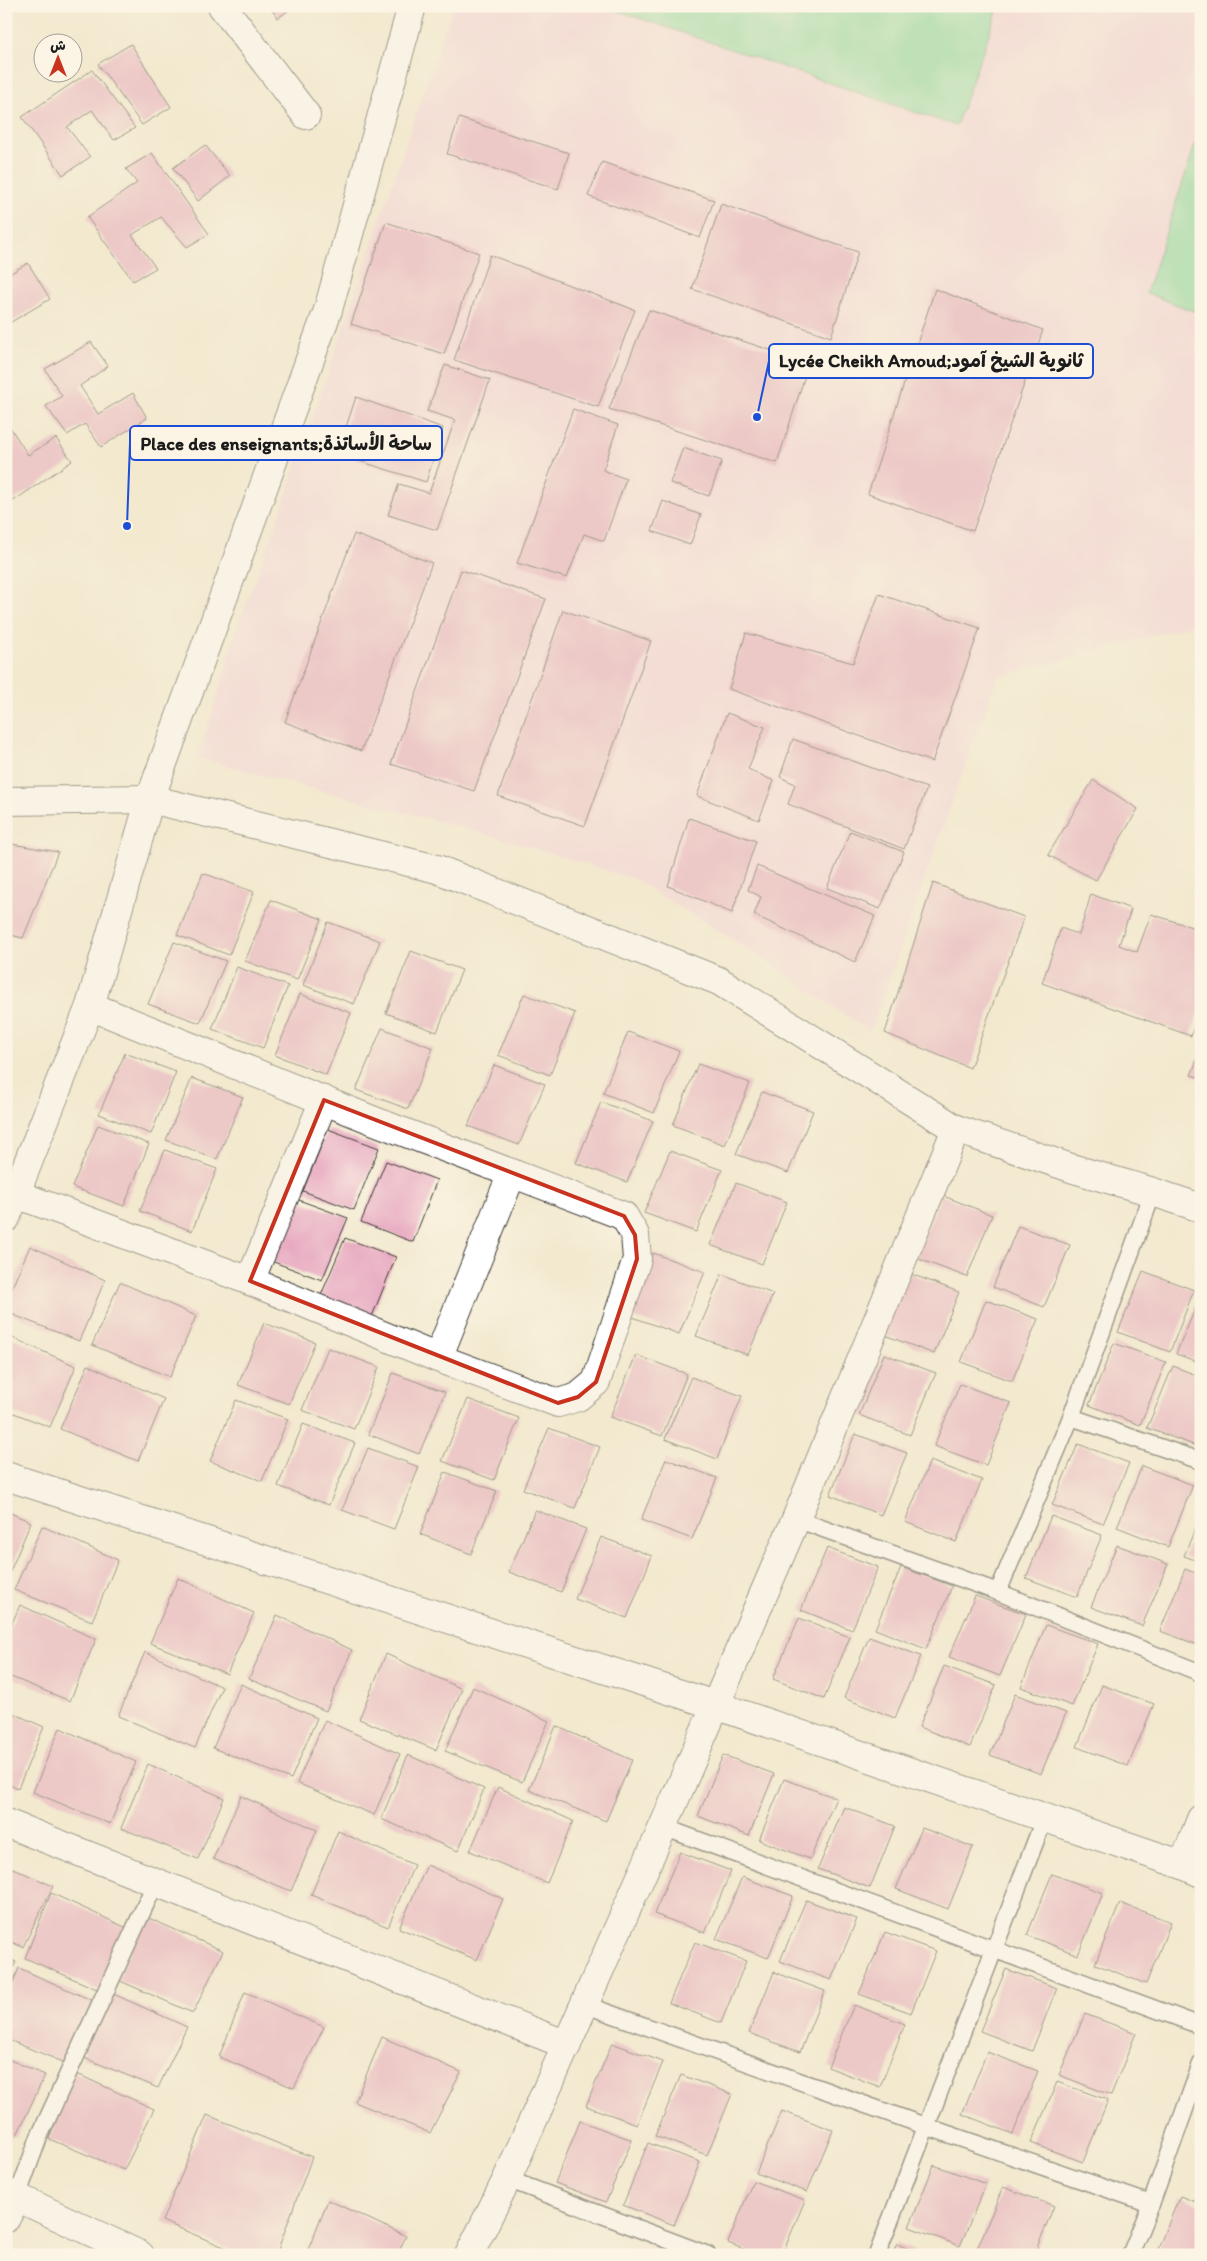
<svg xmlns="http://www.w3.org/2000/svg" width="1207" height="2261" font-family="Itim,'Playpen Sans Arabic',sans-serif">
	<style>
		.built { fill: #f5cfdb }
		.green { fill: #82d79b; stroke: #4f7a5c }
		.building { fill: #e5a0bd }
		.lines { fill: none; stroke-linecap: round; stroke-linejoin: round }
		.lane-casing { stroke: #3c3b37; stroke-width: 19 }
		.street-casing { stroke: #3c3b37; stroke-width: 30 }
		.secondary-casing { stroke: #3c3b37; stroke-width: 30 }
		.lane { stroke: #fff; stroke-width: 16 }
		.street { stroke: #fff; stroke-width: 28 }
		.secondary { stroke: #fff; stroke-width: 28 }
		.marked { fill: none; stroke: #c8321e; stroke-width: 4; stroke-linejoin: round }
		.leader { fill: none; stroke: #1d4ed8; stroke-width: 2 }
		.callout-dot { fill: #1d4ed8; stroke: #fcf5e5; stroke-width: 2 }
		.callout { fill: #fcf5e5; stroke: #1d4ed8; stroke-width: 2 }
		.callout-label { font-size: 19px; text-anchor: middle; font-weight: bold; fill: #1c1c1c }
	</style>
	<rect width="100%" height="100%" fill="#fcf5e5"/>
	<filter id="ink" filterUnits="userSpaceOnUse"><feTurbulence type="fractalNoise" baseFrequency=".02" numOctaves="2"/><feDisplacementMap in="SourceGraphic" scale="10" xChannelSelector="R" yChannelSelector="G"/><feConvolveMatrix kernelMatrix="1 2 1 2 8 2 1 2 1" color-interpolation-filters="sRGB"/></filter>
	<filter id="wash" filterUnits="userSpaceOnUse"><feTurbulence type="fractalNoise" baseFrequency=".0096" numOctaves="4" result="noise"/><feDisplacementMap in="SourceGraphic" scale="20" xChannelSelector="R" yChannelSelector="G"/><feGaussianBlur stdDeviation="1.12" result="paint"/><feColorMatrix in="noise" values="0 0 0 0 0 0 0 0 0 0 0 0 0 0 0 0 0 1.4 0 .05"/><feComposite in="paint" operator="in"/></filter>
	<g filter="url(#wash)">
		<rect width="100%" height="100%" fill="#f2e9cf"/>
		<polygon class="built" points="453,6 1201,6 1201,623 997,677 870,1032 751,951 634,879 507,840 198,758 241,617 275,528"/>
		<g class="green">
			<polygon points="604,6 999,6 956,126"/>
			<polygon points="1201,127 1201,314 1146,293"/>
		</g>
		<g id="blocks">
			<g class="building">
				<polygon points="269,6 294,6 278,18"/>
				<polygon points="131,44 171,107 142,125 98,64"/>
				<polygon points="92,70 135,128 114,140 92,110 67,127 90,157 63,175 22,117"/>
				<polygon points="459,118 569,153 558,189 447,154"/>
				<polygon points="205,145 230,176 198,201 173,168"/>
				<polygon points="152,153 209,234 187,247 161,217 132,235 156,268 133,281 87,217 137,183 126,169"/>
				<polygon points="602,162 714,200 700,238 588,196"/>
				<polygon points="721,204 858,252 831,337 692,289"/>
				<polygon points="386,222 479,253 444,354 351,324"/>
				<polygon points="490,255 635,310 598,407 454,360"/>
				<polygon points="28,263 50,299 6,325 6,276"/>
				<polygon points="935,289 1043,330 973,531 868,494"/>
				<polygon points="649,310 809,363 777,463 609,409"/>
				<polygon points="91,342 108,366 80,386 98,414 133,393 147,418 101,447 85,424 67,435 46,406 62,396 45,369"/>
				<polygon points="445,365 490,380 437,530 388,515 399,484 429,493 455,420 427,411"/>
				<polygon points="356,397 443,428 426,482 337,454"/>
				<polygon points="573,409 618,425 603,470 626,479 604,541 584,534 567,578 517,563"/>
				<polygon points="6,421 28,455 56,438 72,461 6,506"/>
				<polygon points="683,448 722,461 709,496 670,483"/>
				<polygon points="663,501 701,515 690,545 652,531"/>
				<polygon points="354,534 432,563 361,751 285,722"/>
				<polygon points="461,570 546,599 474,791 391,764"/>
				<polygon points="879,594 980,628 932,762 729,689 746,633 853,663"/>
				<polygon points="563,610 651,641 585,826 498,796"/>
				<polygon points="727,713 765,727 748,769 774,781 759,820 697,796"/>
				<polygon points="793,739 927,788 904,849 788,804 795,784 780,777"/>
				<polygon points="1093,780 1138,809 1096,880 1048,855"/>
				<polygon points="689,818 756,841 732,913 668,886"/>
				<polygon points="850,831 904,852 880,909 827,888"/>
				<polygon points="6,843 58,852 23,938 6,934"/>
				<polygon points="757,866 875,916 855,962 754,915 761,897 748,890"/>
				<polygon points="203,873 254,892 229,955 177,935"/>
				<polygon points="933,883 1024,917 970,1068 885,1033"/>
				<polygon points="1091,894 1131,909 1119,945 1137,952 1151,914 1201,930 1201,1005 1191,1036 1042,983 1061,928 1079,935"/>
				<polygon points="271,900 322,919 297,980 245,961"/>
				<polygon points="328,922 380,941 354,1004 303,985"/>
				<polygon points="174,942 226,961 200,1023 148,1004"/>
				<polygon points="411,951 462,970 437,1032 386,1013"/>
				<polygon points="237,967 288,986 263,1048 212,1029"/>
				<polygon points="300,994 351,1013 326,1075 275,1055"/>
				<polygon points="524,994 575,1013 550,1075 498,1055"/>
				<polygon points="382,1028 433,1048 408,1109 356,1090"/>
				<polygon points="628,1032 679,1051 654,1113 603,1093"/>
				<polygon points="1201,1051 1201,1078 1191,1075"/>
				<polygon points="125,1053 176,1072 151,1134 99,1114"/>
				<polygon points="698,1064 750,1083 725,1145 673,1125"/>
				<polygon points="494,1065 545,1084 519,1145 468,1126"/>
				<polygon points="192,1078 243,1097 217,1159 166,1140"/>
				<polygon points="762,1092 813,1111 788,1173 736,1154"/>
				<polygon points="601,1102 653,1121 627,1182 576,1163"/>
				<polygon points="98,1125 149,1144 124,1206 72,1187"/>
				<polygon points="328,1129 379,1148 354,1210 303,1191"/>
				<polygon points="165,1150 217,1169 192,1231 140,1211"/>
				<polygon points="670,1151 722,1170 696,1232 644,1213"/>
				<polygon points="386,1161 437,1180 413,1242 361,1222"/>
				<polygon points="736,1183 787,1202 762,1264 710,1245"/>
				<polygon points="941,1195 992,1215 967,1277 916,1258"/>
				<polygon points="296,1199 348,1218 322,1280 271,1261"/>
				<polygon points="1018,1226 1070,1245 1044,1307 993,1287"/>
				<polygon points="345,1238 396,1257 371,1319 319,1300"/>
				<polygon points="30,1246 105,1280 79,1341 6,1312 6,1301"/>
				<polygon points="653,1253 705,1272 679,1334 627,1315"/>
				<polygon points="1143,1271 1194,1290 1170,1352 1118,1332"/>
				<polygon points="908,1273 959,1292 934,1354 882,1334"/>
				<polygon points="722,1274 773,1294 748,1355 696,1336"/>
				<polygon points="120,1282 196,1316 170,1377 92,1345"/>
				<polygon points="1201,1295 1201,1363 1176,1354"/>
				<polygon points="986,1300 1038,1319 1012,1381 961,1362"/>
				<polygon points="264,1323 315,1342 289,1404 238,1385"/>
				<polygon points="6,1335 76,1366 50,1427 6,1410"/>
				<polygon points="1114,1343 1166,1362 1140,1425 1089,1405"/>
				<polygon points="328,1348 379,1367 354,1429 302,1410"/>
				<polygon points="884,1354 936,1373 910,1435 859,1415"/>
				<polygon points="636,1355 687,1374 662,1436 610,1417"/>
				<polygon points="88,1365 164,1399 138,1461 60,1429"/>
				<polygon points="1173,1366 1201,1377 1201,1442 1199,1447 1147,1428"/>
				<polygon points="393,1373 445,1392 419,1454 368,1434"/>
				<polygon points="691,1377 742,1396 717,1459 665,1439"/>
				<polygon points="960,1384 1011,1403 986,1465 934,1446"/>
				<polygon points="468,1399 519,1418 494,1480 442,1461"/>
				<polygon points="236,1400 288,1419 262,1481 210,1461"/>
				<polygon points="303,1424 355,1443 329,1505 278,1486"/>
				<polygon points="549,1428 600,1447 575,1508 523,1489"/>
				<polygon points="855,1434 907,1453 881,1515 830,1495"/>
				<polygon points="1078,1444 1129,1463 1103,1524 1052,1505"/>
				<polygon points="368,1448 419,1467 394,1529 342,1510"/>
				<polygon points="666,1459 717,1478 692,1539 641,1520"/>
				<polygon points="930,1461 982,1480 956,1542 905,1522"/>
				<polygon points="1142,1466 1193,1485 1168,1547 1117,1527"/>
				<polygon points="445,1472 497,1491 471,1554 420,1534"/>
				<polygon points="535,1510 586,1529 561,1592 509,1572"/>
				<polygon points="6,1511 31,1522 6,1581"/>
				<polygon points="1201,1514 1201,1562 1184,1556"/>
				<polygon points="1051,1516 1102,1535 1077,1597 1026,1578"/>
				<polygon points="42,1526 118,1560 92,1621 14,1590"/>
				<polygon points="601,1537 652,1556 627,1618 575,1599"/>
				<polygon points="1117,1545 1168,1564 1142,1626 1091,1607"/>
				<polygon points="827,1548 878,1567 852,1630 801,1610"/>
				<polygon points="901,1567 952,1586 926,1649 875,1629"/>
				<polygon points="1185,1569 1201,1575 1201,1646 1160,1631"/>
				<polygon points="178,1578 254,1613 227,1674 150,1643"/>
				<polygon points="975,1596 1026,1614 1000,1676 949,1657"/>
				<polygon points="20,1605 96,1639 70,1701 6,1675 6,1637"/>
				<polygon points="277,1615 352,1650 326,1711 249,1679"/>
				<polygon points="799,1618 850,1637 824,1699 773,1679"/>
				<polygon points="1046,1625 1098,1644 1072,1706 1021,1687"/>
				<polygon points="869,1637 921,1656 895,1718 844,1698"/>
				<polygon points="145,1652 222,1687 195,1748 118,1716"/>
				<polygon points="386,1654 462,1689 436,1750 359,1719"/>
				<polygon points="944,1666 996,1685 970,1747 919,1727"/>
				<polygon points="241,1684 317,1718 291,1779 213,1748"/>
				<polygon points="1102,1685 1154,1704 1128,1766 1077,1747"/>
				<polygon points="473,1687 549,1721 522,1782 445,1751"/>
				<polygon points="1015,1694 1066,1713 1041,1774 990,1755"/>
				<polygon points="6,1710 44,1727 18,1788 6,1783"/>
				<polygon points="325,1720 400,1754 374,1815 297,1783"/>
				<polygon points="556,1726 632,1760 606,1821 529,1790"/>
				<polygon points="60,1728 136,1762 110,1824 33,1792"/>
				<polygon points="408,1755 484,1789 458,1851 381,1819"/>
				<polygon points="723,1755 774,1774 749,1836 698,1816"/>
				<polygon points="148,1764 224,1798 198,1859 121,1828"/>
				<polygon points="784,1779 836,1798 810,1859 759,1840"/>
				<polygon points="498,1787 573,1821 547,1883 470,1851"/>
				<polygon points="241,1796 317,1830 291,1891 213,1859"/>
				<polygon points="844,1807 895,1826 870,1888 818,1869"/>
				<polygon points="922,1828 973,1847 948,1909 896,1889"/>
				<polygon points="338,1831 414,1865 388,1927 311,1895"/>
				<polygon points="680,1852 731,1871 705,1933 654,1914"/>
				<polygon points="6,1865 53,1886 23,1947 6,1940"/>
				<polygon points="427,1865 503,1899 477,1960 399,1928"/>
				<polygon points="1052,1874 1103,1893 1078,1955 1027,1935"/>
				<polygon points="742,1877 793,1896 768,1958 716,1939"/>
				<polygon points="51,1893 129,1929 99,1990 25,1958"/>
				<polygon points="806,1900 857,1919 831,1980 780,1961"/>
				<polygon points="1120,1903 1171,1922 1146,1984 1095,1964"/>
				<polygon points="144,1916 223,1951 193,2013 118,1980"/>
				<polygon points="885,1932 936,1951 911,2013 859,1994"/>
				<polygon points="695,1942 746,1961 721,2023 669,2003"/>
				<polygon points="6,1958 16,1962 6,1981"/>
				<polygon points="19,1968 98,2003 68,2064 6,2039 6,1999"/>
				<polygon points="1006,1969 1057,1988 1032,2051 980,2031"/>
				<polygon points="774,1972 825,1991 800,2052 749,2033"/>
				<polygon points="109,1992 187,2027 158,2088 82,2057"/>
				<polygon points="245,1992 324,2027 294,2088 219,2057"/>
				<polygon points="854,2005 905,2024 880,2087 828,2067"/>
				<polygon points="1085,2014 1136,2033 1111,2095 1059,2075"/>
				<polygon points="382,2037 461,2072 430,2133 355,2102"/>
				<polygon points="612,2043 663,2062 637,2124 586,2106"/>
				<polygon points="987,2052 1038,2071 1013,2134 962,2114"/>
				<polygon points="6,2058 45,2075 16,2137 6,2133"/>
				<polygon points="75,2073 154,2109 124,2170 49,2139"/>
				<polygon points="681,2075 732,2094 707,2155 655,2136"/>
				<polygon points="1057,2082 1108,2100 1083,2162 1031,2143"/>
				<polygon points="782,2111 833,2130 807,2192 756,2173"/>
				<polygon points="207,2115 312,2157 276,2255 243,2255 162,2221"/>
				<polygon points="580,2121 632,2140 606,2202 555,2183"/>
				<polygon points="648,2143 700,2162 674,2225 623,2205"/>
				<polygon points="934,2165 986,2184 960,2246 909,2227"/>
				<polygon points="753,2181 805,2200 782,2255 758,2255 728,2243"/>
				<polygon points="1003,2187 1054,2206 1034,2255 993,2255 977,2249"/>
				<polygon points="1180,2196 1201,2204 1201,2255 1155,2255"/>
				<polygon points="328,2200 406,2236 397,2255 306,2255"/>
				<polygon points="897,2244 924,2255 892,2255"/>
			</g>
		</g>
	</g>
	<g filter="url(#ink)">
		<use href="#blocks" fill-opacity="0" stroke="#3c3b37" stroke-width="1"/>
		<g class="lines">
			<g class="lane-casing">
				<g id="lane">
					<polyline points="1071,1417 1201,1461"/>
					<polyline points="796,1519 998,1592 1201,1673"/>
					<polyline points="998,1592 1071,1417 1153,1192"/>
					<polyline points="663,1827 1201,2026"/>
					<polyline points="586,2005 925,2126 1151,2204"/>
					<polyline points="507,2179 708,2255"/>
					<polyline points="17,2197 39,2137 155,1884"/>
					<polyline points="877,2255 1044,1819"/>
					<polyline points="1130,2255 1151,2204 1201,2064"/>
				</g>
			</g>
			<g class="street-casing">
				<g id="street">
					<polyline points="222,6 306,115"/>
					<polyline points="16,1194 250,1281 438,1358 558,1403 578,1397 596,1382 637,1259 635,1235 624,1216 372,1120 90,1006"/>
					<polyline points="6,1218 90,1006 150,799 328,310 412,6"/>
					<polyline points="250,1281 324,1100"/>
					<polyline points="438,1358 512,1173"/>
					<polyline points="6,1476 715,1705 1183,1865 1201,1873"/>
					<polyline points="6,1823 567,2045"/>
					<polyline points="1183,1865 1201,1819"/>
					<polyline points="6,2218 17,2197"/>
					<polyline points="469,2255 507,2179 663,1827 796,1519 956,1129"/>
				</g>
			</g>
			<g class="secondary-casing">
				<g id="secondary">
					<polyline points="6,801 150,799 437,869 719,981 956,1129 1074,1169 1153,1192 1201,1208"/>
					<polyline points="6,2192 140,2255"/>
				</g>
			</g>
			<use href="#lane" class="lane"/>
			<use href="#street" class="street"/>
			<use href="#secondary" class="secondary"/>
		</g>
	</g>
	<path d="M0 0H1207V2261H0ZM 324,1100 L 624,1216 L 635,1235 L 637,1259 L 596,1382 L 578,1397 L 558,1403 L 250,1281 Z" fill="#f2e9cf" fill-opacity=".55" fill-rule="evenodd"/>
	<path class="marked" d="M 324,1100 L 624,1216 L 635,1235 L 637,1259 L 596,1382 L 578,1397 L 558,1403 L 250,1281 Z"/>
	<path class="leader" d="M757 417L769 361M127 526L130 443"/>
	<g class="callout-dot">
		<circle cx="757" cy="417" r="5"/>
		<circle cx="127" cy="526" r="5"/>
	</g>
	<g class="callout">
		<rect x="769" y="344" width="324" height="34" rx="5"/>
		<rect x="130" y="426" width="312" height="34" rx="5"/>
	</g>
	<g class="callout-label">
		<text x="931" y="367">Lycée Cheikh Amoud;ثانوية الشيخ آمود</text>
		<text x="286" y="450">Place des enseignants;ساحة الأساتذة</text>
	</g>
	<rect width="1207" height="2261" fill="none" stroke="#fcf5e5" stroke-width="25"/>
	<g transform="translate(58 58)"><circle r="24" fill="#fcf5e5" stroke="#a29e95"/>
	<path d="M0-4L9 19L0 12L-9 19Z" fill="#c8321e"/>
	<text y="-8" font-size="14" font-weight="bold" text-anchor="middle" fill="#1c1c1c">ش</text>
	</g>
</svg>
